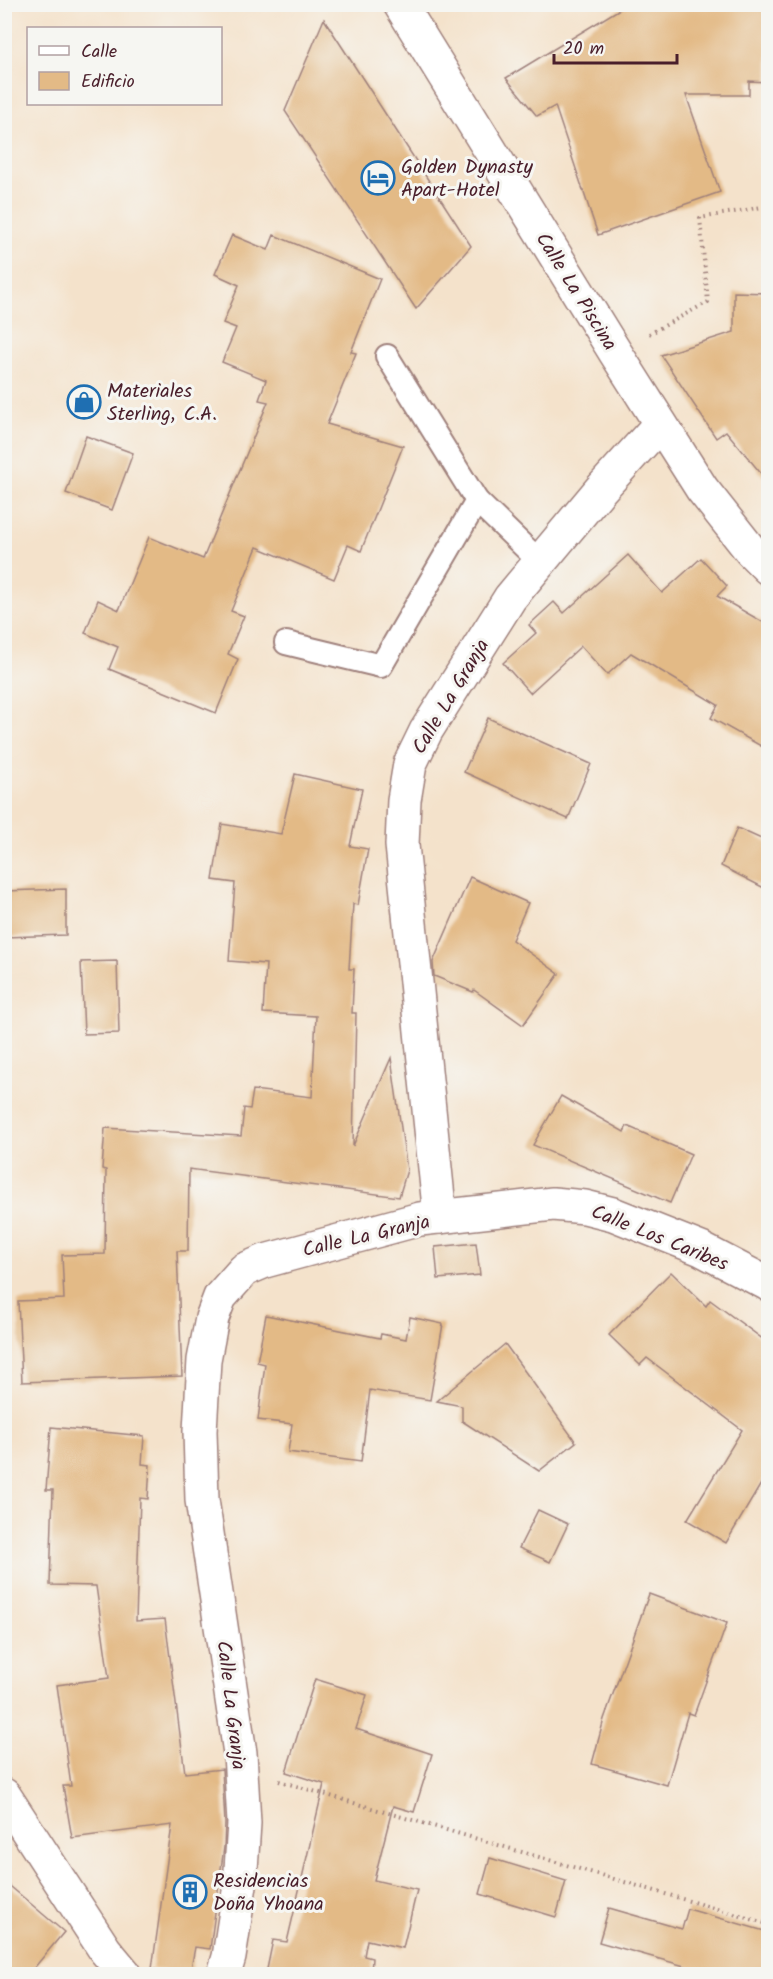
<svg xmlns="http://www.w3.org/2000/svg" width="773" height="1979" font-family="Kalam,sans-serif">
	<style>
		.building { fill: #e3ba86 }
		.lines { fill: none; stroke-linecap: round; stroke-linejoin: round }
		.lane-casing { stroke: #9f807b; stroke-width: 26 }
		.street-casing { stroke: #9f807b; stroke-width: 36 }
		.path { stroke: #9f807b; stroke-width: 4; stroke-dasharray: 1.5 4.5; stroke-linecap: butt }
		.lane { stroke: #fff; stroke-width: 22 }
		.street { stroke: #fff; stroke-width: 33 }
		.labels { text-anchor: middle; stroke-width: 6; stroke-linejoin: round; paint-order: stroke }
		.poi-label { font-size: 20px; fill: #4a1f2b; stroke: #f6f6f2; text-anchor: start }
		.street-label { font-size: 20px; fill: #4a1f2b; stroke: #f6f6f2 }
	</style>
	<rect width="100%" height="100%" fill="#f6f6f2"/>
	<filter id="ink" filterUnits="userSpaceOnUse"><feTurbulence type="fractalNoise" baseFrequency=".0167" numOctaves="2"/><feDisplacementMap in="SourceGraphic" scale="12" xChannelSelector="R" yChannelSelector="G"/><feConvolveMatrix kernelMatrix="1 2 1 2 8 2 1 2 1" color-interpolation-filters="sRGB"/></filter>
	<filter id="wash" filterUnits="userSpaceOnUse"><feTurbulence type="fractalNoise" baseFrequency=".008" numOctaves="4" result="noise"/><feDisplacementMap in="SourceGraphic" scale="24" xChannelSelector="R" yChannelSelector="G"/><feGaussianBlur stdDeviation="1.35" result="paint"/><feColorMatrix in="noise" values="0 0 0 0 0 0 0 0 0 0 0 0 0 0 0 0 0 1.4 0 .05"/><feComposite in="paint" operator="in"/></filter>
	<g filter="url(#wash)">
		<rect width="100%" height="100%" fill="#f4e2cb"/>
		<g id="blocks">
			<g class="building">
				<polygon points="628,4 768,4 768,82 749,81 749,95 686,95 720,192 598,235 555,106 537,116 506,78"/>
				<polygon points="324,19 471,246 416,309 285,111"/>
				<polygon points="232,235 268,250 274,235 380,279 351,352 356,353 327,424 403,446 361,551 348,545 334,579 257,547 231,611 244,616 228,654 238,659 216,713 109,669 118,647 85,633 98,600 119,610 149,537 203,559 268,402 259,400 266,380 222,362 236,328 223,323 239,285 215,274"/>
				<polygon points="734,292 768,293 768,482 726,431 716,438 661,355 734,332"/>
				<polygon points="86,436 133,453 112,510 66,493"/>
				<polygon points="628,555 662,593 701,558 727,586 717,596 768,625 768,750 711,718 718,705 631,653 607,675 581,646 530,693 503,663 536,633 529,625 554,602 564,613"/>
				<polygon points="488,718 591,764 568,819 464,772"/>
				<polygon points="295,774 362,789 350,846 368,849 358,905 353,904 349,969 354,969 352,1013 356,1013 353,1146 391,1058 407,1170 399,1197 189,1169 188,1251 177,1251 182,1376 22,1382 18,1301 64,1299 62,1255 105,1254 106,1170 102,1169 105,1128 241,1136 244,1108 250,1109 253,1090 312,1097 316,1016 263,1013 266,964 229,961 235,883 213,880 222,824 281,834"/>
				<polygon points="737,828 768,842 768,890 721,866"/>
				<polygon points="470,877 528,903 512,940 559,974 523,1025 474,990 473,992 434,976 433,962"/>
				<polygon points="66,889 66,935 4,937 4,891"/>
				<polygon points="117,961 119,1033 84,1034 81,962"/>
				<polygon points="561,1096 624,1132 627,1126 691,1154 670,1203 533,1145"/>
				<polygon points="476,1243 480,1275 438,1279 435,1247"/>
				<polygon points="671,1272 706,1306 710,1300 768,1343 768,1472 726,1543 687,1520 742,1430 647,1358 640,1365 609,1335"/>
				<polygon points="266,1315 380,1338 381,1334 406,1339 410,1317 443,1324 430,1400 370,1390 361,1462 288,1452 292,1424 258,1420 265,1364 257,1362"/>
				<polygon points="505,1344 576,1442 539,1471 462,1421 462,1406 437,1401"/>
				<polygon points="51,1427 144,1436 142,1464 150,1465 148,1499 140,1498 136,1621 165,1619 185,1773 222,1769 225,1823 224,1847 210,1949 195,1947 190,1974 152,1969 172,1825 72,1838 63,1786 71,1786 57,1685 109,1678 96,1586 50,1585 53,1490 46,1490"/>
				<polygon points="538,1510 568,1524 550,1562 519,1548"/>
				<polygon points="649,1594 727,1623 694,1715 688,1713 667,1785 592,1764 604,1719"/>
				<polygon points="315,1679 367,1695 356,1729 432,1754 414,1812 393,1806 374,1880 417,1890 403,1948 367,1940 364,1956 372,1958 371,1974 266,1974 273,1940 287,1942 324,1784 286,1772"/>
				<polygon points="490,1858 566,1881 556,1917 480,1894"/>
				<polygon points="4,1881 64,1932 29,1974 4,1974"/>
				<polygon points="609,1908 682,1929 688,1909 768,1932 768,1974 713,1974 599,1942"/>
			</g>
		</g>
	</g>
	<g filter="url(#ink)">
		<use href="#blocks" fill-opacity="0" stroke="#9f807b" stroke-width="1.5"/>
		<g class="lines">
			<g class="lane-casing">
				<g id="lane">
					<polyline points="387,356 477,501 540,562"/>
					<polyline points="286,643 381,666 477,501"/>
				</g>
			</g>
			<g class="street-casing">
				<g id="street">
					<polyline points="400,4 615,352 702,489 751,551 768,568"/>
					<polyline points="440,1217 402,845 404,800 410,764 426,731 510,598 601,489 660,424"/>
					<polyline points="4,1795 105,1950 125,1974"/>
					<polyline points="224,1974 229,1957 240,1885 244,1823 240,1753 202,1500 200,1431 204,1360 212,1318 220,1297 244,1270 265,1261 420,1219 553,1204 585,1207 613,1214 701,1249 768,1284"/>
				</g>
			</g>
			<g class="path">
				<polyline points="649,334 708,302 700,218 768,206"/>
				<polyline points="279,1781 768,1924"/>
			</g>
			<use href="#lane" class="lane"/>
			<use href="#street" class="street"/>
		</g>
	</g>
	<defs>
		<g id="hotel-ring" transform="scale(1.725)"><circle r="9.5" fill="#f6f6f2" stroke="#1f6fb2" stroke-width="1.5"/><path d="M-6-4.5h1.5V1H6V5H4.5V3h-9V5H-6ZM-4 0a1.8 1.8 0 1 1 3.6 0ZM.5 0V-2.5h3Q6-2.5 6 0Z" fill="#1f6fb2"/></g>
		<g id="shop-ring" transform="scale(1.725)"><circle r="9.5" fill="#f6f6f2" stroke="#1f6fb2" stroke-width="1.5"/><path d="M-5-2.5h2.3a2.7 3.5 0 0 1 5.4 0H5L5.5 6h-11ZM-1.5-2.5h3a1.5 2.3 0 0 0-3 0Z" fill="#1f6fb2"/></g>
		<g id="building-ring" transform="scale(1.725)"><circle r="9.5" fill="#f6f6f2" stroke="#1f6fb2" stroke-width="1.5"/><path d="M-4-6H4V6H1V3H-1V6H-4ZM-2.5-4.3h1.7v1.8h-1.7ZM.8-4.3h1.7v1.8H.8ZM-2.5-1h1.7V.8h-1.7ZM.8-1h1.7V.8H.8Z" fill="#1f6fb2"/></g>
	</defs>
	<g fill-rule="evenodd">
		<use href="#hotel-ring" x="378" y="178"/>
		<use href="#shop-ring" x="84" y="402"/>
		<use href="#building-ring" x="190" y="1892"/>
	</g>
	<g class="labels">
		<g class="poi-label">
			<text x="401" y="173">Golden Dynasty<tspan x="401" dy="23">Apart-Hotel</tspan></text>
			<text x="107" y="397">Materiales<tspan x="107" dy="23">Sterling, C.A.</tspan></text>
			<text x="213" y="1887">Residencias<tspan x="213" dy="23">Doña Yhoana</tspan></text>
		</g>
		<g class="street-label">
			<text transform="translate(577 291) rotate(58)" y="7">Calle La Piscina</text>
			<text transform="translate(450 696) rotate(-59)" y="7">Calle La Granja</text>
			<text transform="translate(366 1235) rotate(-13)" y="7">Calle La Granja</text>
			<text transform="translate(660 1237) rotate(22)" y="7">Calle Los Caribes</text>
			<text transform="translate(232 1705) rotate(83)" y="7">Calle La Granja</text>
		</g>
	</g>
	<rect width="773" height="1979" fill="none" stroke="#f6f6f2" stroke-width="24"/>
	<rect x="27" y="27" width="195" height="78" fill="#f6f6f2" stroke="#b1a0a2" stroke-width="1.5"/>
	<rect x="39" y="46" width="30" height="9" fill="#ffffff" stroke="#b1a0a2" stroke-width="1.5"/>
	<text x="81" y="57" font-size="18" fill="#4a1f2b">Calle</text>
	<rect x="39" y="72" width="30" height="18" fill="#e3ba86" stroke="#b1a0a2" stroke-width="1.5"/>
	<text x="81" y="87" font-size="18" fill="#4a1f2b">Edificio</text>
	<path d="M554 54v9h123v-9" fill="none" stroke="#4a1f2b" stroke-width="3"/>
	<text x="563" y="54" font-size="18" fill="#4a1f2b" stroke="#f6f6f2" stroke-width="4.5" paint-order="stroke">20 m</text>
</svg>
